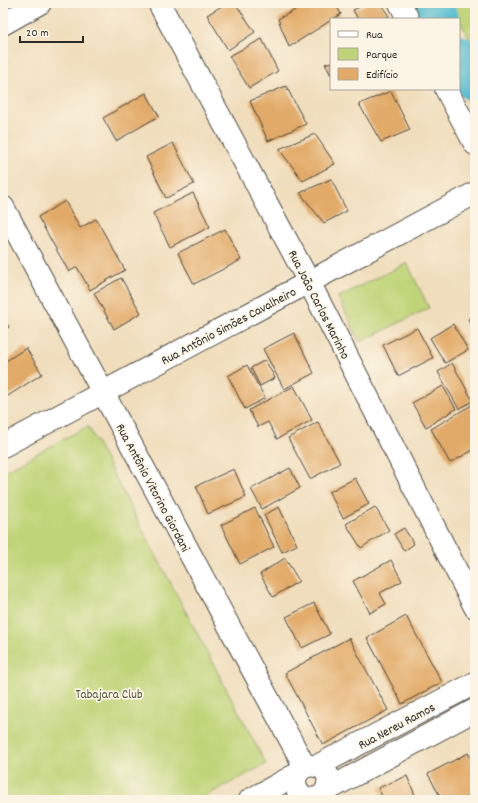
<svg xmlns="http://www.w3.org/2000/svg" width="478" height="803" font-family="Dekko,sans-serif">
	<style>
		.green { fill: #bfd478; stroke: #758052 }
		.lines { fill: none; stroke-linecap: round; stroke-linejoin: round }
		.river { stroke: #52bccf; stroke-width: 38 }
		.building { fill: #e2aa67 }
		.minor-casing { stroke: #494641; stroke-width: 24 }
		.minor { stroke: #fff; stroke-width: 22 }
		.labels { text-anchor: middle; stroke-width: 3.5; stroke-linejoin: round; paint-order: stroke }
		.street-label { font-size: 13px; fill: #2b2b2b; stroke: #fcf5e5 }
		.park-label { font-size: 13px; fill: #50553e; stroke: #fcf5e5 }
	</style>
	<rect width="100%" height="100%" fill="#fcf5e5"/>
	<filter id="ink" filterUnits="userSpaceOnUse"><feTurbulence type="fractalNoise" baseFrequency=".025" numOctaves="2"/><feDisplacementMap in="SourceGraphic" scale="8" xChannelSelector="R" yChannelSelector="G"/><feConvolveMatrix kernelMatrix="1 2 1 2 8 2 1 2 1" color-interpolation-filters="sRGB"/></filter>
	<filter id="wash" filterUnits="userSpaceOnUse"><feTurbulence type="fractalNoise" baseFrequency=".012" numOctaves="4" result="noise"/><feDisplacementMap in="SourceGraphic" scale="16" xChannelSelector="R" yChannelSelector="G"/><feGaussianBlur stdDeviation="0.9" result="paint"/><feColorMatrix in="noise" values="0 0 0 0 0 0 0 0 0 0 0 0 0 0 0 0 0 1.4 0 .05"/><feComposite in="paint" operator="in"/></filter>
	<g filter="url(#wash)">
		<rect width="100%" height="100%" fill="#f0ddbb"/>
		<g class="green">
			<polygon points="450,3 475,3 475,49"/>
			<polygon points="407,263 429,308 360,342 338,297"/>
			<polygon points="88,426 266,764 198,800 3,800 3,472"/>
		</g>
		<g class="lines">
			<g class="river">
				<polyline points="431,3 440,19"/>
				<polyline points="459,54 475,83"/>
			</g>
		</g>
		<g id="blocks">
			<g class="building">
				<polygon points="227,3 235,3 255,32 228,50 207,15"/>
				<polygon points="313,3 335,3 341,14 289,47 278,19 295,10"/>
				<polygon points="368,3 380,3 389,16 384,19 358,19 353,10"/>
				<polygon points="262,39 278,71 249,88 229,56"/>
				<polygon points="331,62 331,75 325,64"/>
				<polygon points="286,86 306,124 268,141 250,101"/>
				<polygon points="391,91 410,130 381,142 359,104"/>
				<polygon points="146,93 159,116 116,141 103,118"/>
				<polygon points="315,134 335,164 303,181 279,149"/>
				<polygon points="173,143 194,184 166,198 146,157"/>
				<polygon points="331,179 347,211 324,223 300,193"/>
				<polygon points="193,193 210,227 170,247 153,213"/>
				<polygon points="65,201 80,228 96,219 125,270 90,290 77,267 69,272 38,217"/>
				<polygon points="225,229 241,260 194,284 178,253"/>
				<polygon points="121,278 141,313 114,329 94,293"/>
				<polygon points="475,315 475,332 468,319"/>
				<polygon points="3,318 9,327 3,331"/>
				<polygon points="453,324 468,350 445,363 430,338"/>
				<polygon points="417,328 433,358 398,376 383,345"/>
				<polygon points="294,333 314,373 284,389 263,349"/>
				<polygon points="26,348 42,374 3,399 3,363"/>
				<polygon points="265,360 275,378 260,386 251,368"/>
				<polygon points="452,363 473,401 459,409 438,372"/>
				<polygon points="247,365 265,398 245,409 228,376"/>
				<polygon points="294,386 312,420 277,439 268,422 258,427 249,410"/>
				<polygon points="443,386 456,409 426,427 412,403"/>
				<polygon points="475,403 475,449 450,463 431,429"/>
				<polygon points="318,422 340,463 310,479 288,438"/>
				<polygon points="290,468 300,488 262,509 251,489"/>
				<polygon points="234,469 246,497 208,514 196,486"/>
				<polygon points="355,478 369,504 343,518 329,492"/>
				<polygon points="279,507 297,545 282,552 264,515"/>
				<polygon points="375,507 389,530 361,548 346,524"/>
				<polygon points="255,508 274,547 240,564 221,525"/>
				<polygon points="404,528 414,544 404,551 394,534"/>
				<polygon points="285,558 299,581 273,597 260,574"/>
				<polygon points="391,560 402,581 380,593 386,604 370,613 353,581"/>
				<polygon points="314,603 330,634 302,648 286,617"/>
				<polygon points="406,616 442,682 402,704 367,638"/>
				<polygon points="349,638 388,710 323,745 285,673"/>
				<polygon points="468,753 475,766 475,780 472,782 475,788 475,796 468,800 442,800 428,774"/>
				<polygon points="407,776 417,800 384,800 378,788"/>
			</g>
		</g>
	</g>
	<g filter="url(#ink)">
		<use href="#blocks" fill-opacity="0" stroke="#494641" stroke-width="1"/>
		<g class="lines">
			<g class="minor-casing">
				<g id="minor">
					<polyline points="159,3 309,282 475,607"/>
					<polyline points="400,3 408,19"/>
					<polyline points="3,24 40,3"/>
					<polyline points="446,89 475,144"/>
					<polyline points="3,207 305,767"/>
					<polyline points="3,446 475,193"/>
					<polyline points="317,766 475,683"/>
					<path d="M 327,790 L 329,777 L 322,767 C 317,766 311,765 306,766 C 296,770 292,782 298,791 C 300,794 304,797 308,799 L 319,798 L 327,790 L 475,710"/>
					<polyline points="250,800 297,774"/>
				</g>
			</g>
			<use href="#minor" class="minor"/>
		</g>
	</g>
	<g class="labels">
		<g class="street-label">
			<text transform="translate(320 304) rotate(63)" y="5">Rua João Carlos Marinho</text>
			<text transform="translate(228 325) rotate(-28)" y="5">Rua Antônio Simões Cavalheiro</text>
			<text transform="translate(154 487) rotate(62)" y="5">Rua Antônio Vitorino Giordani</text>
			<text transform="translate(396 725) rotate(-28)" y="5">Rua Nereu Ramos</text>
		</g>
		<g class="park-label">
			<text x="109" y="698">Tabajara Club</text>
		</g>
	</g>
	<rect width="478" height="803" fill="none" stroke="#fcf5e5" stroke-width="16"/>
	<rect x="330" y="18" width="130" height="72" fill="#fcf5e5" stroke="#a8a49b"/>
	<rect x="338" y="31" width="20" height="6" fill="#ffffff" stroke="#a8a49b"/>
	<text x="366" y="38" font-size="12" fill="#2b2b2b">Rua</text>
	<rect x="338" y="48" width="20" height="12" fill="#bfd478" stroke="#a8a49b"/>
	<text x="366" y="58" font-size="12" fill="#2b2b2b">Parque</text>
	<rect x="338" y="68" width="20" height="12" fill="#e2aa67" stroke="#a8a49b"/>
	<text x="366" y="78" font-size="12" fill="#2b2b2b">Edifício</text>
	<path d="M20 36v6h63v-6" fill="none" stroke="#2b2b2b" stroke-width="2"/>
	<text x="26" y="36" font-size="12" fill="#2b2b2b" stroke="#fcf5e5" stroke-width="3" paint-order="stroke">20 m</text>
</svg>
